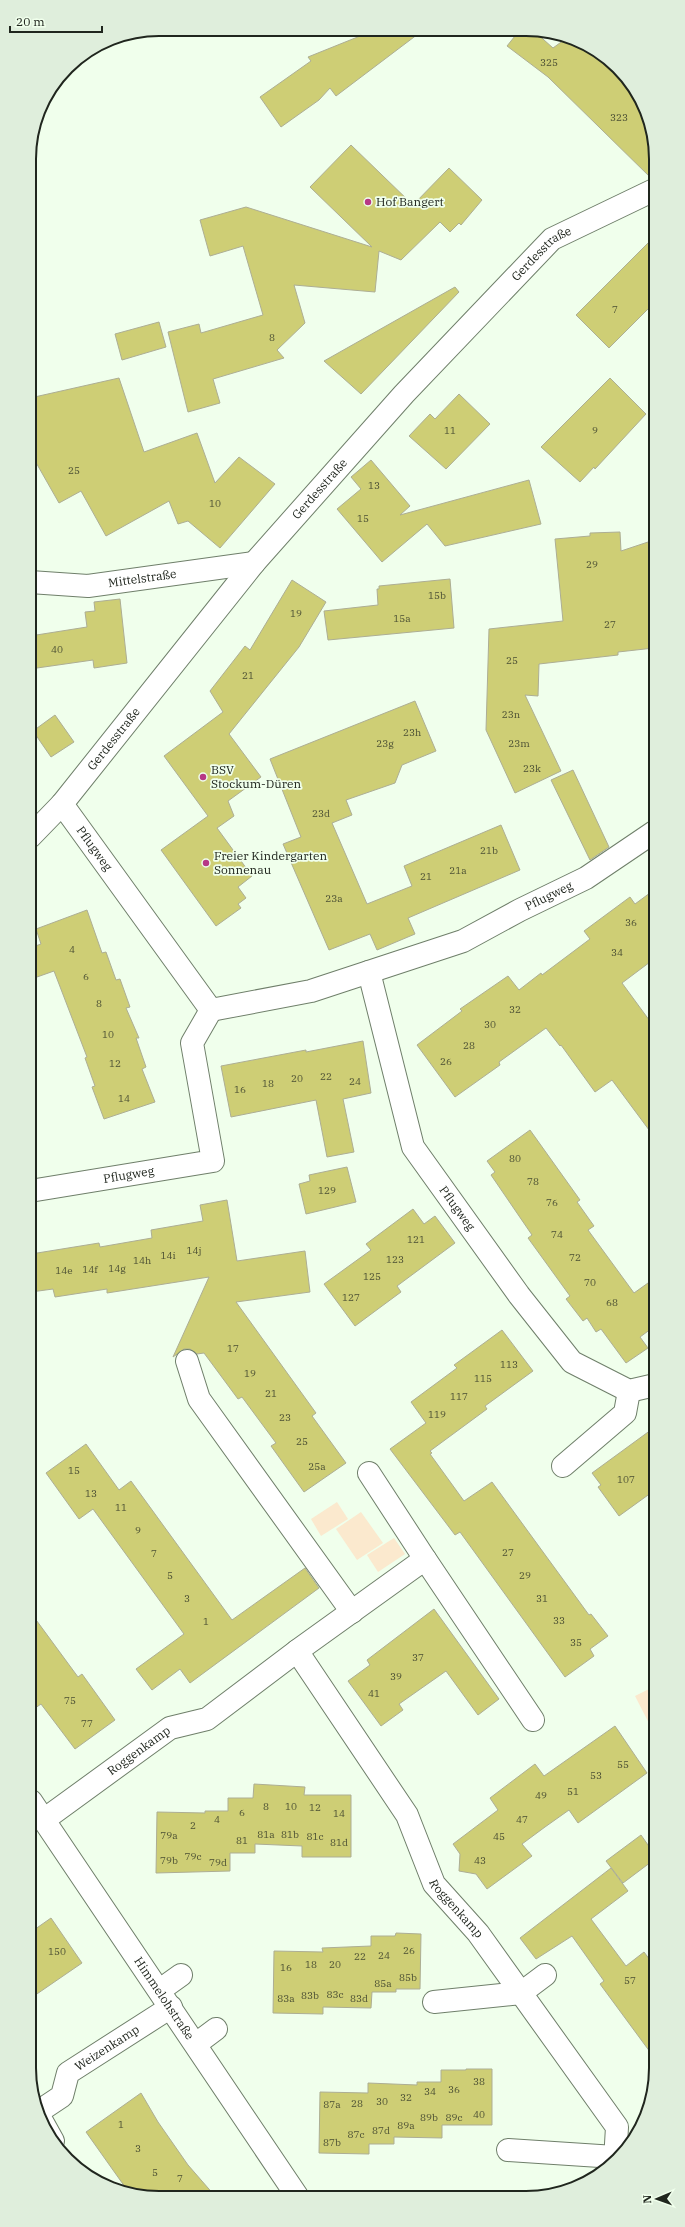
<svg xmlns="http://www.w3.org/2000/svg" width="685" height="2227" font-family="'IBM Plex Serif',serif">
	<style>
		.green { fill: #fbe9ce }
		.building { fill: #cece75; stroke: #adae94 }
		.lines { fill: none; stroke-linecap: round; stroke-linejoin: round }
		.minor-casing { stroke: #6f7f6a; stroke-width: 24 }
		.minor { stroke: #fff; stroke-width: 22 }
		.poi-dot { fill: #b73886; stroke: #f0ffec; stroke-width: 1.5 }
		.labels { text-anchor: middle; stroke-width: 3.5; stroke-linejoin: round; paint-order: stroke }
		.number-label { font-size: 10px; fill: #4c5034 }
		.poi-label { font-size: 12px; fill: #20261e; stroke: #f0ffec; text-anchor: start }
		.street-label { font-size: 12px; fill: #20261e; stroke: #f0ffec }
		.rim { fill: none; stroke: #20261e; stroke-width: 2 }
	</style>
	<rect width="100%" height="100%" fill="#f0ffec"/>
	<g class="green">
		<polygon points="337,1502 348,1519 321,1536 311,1519"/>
		<polygon points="361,1512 383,1543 357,1560 336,1529"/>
		<polygon points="394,1538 405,1554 378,1572 367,1555"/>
		<polygon points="655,1686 655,1735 635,1696"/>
	</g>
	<g class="building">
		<polygon points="375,30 422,31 336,96 330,88 319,100 281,127 260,97 311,61 308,57"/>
		<polygon points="519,31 534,31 553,48 568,37 591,46 618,67 643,101 654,134 654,178 651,178 548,77 507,46"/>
		<polygon points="351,145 413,205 449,168 482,200 461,225 459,223 450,232 440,222 401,260 379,251 375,292 294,285 305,323 277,350 284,358 213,379 220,403 188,412 168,332 199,324 201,333 263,315 243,246 210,256 200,220 246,207 372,247 310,187"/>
		<polygon points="654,237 654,303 609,348 576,315"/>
		<polygon points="455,287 459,292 361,394 324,361"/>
		<polygon points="159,322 166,347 122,360 115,334"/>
		<polygon points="119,378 144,452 197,433 215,483 239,457 275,484 220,548 188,521 178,524 169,501 106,536 81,491 59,503 30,452 30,398"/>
		<polygon points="610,378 646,414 595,469 594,467 580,482 541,447"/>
		<polygon points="459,394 490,424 446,469 409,436 430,414 435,419"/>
		<polygon points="371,460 410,506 400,515 529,480 541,524 445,546 427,524 382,562 337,509 361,489 351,477"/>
		<polygon points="620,532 621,551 654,540 654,648 618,652 618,655 539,664 538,696 525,695 561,771 515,793 486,730 489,629 563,621 555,539 590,536 590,533"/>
		<polygon points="450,579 454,628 328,640 324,611 378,605 377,589 379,589 379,586"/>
		<polygon points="292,580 326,602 299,647 229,734 261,777 228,801 234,816 217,828 252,876 238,887 246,898 238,904 241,908 216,926 161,850 208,816 164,756 223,712 210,691 245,646 250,650"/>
		<polygon points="120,599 127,663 94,668 93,660 30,669 30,636 87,627 85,612 95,611 94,602"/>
		<polygon points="415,701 436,751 402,765 395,783 346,800 352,815 332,823 367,904 412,886 404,866 501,825 520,870 408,918 415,934 377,950 370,934 329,950 283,844 301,837 270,759"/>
		<polygon points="55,715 74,742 51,757 33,731"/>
		<polygon points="573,770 609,847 590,860 551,780"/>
		<polygon points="654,890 654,959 622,983 655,1028 655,1138 612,1080 595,1092 561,1045 560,1046 546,1028 499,1062 500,1065 455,1097 417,1045 462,1011 460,1009 508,976 519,990 541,973 542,975 590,939 584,931 630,897 635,904"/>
		<polygon points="87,910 102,953 106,952 116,980 120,979 130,1007 126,1008 139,1038 136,1038 146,1067 142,1069 155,1102 104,1119 92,1087 95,1086 85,1058 87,1057 54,971 37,977 30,959 30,948 41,944 36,929"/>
		<polygon points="363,1041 371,1093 343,1099 354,1152 327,1157 316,1100 231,1117 221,1066 306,1050 306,1052"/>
		<polygon points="530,1130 580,1200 577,1202 594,1226 588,1230 634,1293 655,1278 655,1326 640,1337 648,1348 626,1363 601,1329 596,1332 587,1318 583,1321 566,1299 570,1296 528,1238 532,1235 491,1175 495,1172 487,1161"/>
		<polygon points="347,1167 356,1202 306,1214 299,1184 310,1181 309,1175"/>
		<polygon points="227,1200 237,1261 305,1251 310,1292 236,1302 316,1413 312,1416 346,1463 304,1492 271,1446 276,1443 242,1397 238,1399 204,1353 197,1354 190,1349 184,1349 173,1357 209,1277 107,1293 107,1289 55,1297 53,1289 31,1292 31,1254 99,1243 100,1247 152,1238 151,1230 203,1221 200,1205"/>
		<polygon points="413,1209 424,1224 435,1216 455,1243 397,1286 401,1292 355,1326 324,1284 371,1250 366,1244"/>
		<polygon points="502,1330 533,1371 485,1406 487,1409 430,1451 432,1453 430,1454 464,1501 492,1482 589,1615 591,1614 608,1636 590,1649 594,1656 565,1677 460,1532 455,1535 390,1449 426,1423 411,1402 457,1368 454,1365"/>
		<polygon points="655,1427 655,1490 619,1516 598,1487 601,1485 592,1473"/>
		<polygon points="86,1444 119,1490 131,1481 232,1620 305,1568 319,1588 190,1683 180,1669 152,1690 136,1669 184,1634 93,1509 79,1519 46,1473"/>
		<polygon points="434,1609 499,1699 478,1715 446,1671 399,1704 403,1710 381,1726 348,1681 370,1665 367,1660"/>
		<polygon points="31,1613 78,1677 82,1674 115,1720 75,1749 41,1704 31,1711"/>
		<polygon points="615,1726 647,1773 578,1823 569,1810 545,1827 522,1844 532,1856 487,1889 476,1874 459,1871 460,1854 453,1844 498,1810 490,1798 535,1764 544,1776"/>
		<polygon points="254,1784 305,1787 304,1795 351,1795 351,1857 302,1857 302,1846 255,1844 255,1853 230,1853 230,1871 156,1873 157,1812 205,1813 205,1811 228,1811 228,1798 253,1798"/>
		<polygon points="641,1835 655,1855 655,1859 623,1883 606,1861"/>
		<polygon points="611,1868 628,1891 591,1919 626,1966 644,1952 656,1968 656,2060 600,1984 604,1981 572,1936 536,1959 520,1938"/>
		<polygon points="51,1918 82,1963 31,1998 31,1932"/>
		<polygon points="396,1933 421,1934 420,1989 396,1989 396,1992 372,1992 371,2008 323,2007 323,2014 273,2013 274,1951 323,1952 322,1948 371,1946 371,1936 395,1936"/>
		<polygon points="466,2069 492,2069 492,2125 442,2125 442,2138 394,2137 394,2144 369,2144 369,2154 319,2153 320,2092 368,2093 368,2083 417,2085 417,2082 441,2082 441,2070 466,2070"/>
		<polygon points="141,2093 158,2122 188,2165 215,2196 130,2194 86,2132"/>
	</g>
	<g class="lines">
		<g class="minor-casing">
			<g id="minor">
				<path id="s1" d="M 30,582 L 88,586 L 254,563"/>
				<path id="s2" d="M 62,804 L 211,1010 L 311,991 L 463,941 L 520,910 L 586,878 L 654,832"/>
				<path id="s3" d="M 30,837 L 62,804 L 254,563 L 404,394 L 552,239 L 654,190"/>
				<path id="s4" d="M 369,972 L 413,1147 L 519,1295 L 572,1362 L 629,1391 L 655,1385"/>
				<path id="s5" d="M 30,1191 L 213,1161 L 192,1043 L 211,1010"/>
				<polyline points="187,1361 199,1399 352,1612"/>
				<polyline points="563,1466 625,1413 629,1391"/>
				<polyline points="369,1473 425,1559"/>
				<path id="s6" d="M 533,1720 L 425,1559 L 297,1651 L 407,1815 L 434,1884 L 478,1933 L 617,2127 L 615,2161"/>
				<path id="s7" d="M 31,1801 L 297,2196"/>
				<path id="s8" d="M 45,1819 L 170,1728 L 207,1719 L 297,1651"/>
				<polyline points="160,1990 181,1975"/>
				<polyline points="434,2002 521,1993 545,1975"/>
				<polyline points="196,2044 216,2029"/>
				<path id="s9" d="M 38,2112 L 62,2096 L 68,2073 L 171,2007"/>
				<polyline points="38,2114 53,2141"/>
				<polyline points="508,2150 615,2157"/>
			</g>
		</g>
		<use href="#minor" class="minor"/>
	</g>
	<g class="poi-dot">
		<circle cx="368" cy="202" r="4"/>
		<circle cx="203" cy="777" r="4"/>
		<circle cx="206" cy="863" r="4"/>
	</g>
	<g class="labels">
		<g class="number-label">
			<text x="549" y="66">325</text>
			<text x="619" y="121">323</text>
			<text x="615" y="313">7</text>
			<text x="272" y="341">8</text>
			<text x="450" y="434">11</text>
			<text x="595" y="434">9</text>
			<text x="74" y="474">25</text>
			<text x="374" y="489">13</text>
			<text x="215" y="507">10</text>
			<text x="363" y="522">15</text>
			<text x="592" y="568">29</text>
			<text x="437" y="599">15b</text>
			<text x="296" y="617">19</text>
			<text x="402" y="622">15a</text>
			<text x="610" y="628">27</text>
			<text x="57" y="653">40</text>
			<text x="512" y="664">25</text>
			<text x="248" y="679">21</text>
			<text x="511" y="718">23n</text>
			<text x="412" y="736">23h</text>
			<text x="385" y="747">23g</text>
			<text x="519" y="747">23m</text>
			<text x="532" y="772">23k</text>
			<text x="321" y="817">23d</text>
			<text x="489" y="854">21b</text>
			<text x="458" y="874">21a</text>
			<text x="426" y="880">21</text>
			<text x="334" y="902">23a</text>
			<text x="631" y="926">36</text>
			<text x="72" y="953">4</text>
			<text x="617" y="956">34</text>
			<text x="86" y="980">6</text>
			<text x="99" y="1007">8</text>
			<text x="515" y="1013">32</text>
			<text x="490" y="1028">30</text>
			<text x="108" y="1038">10</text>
			<text x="469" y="1049">28</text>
			<text x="446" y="1065">26</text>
			<text x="115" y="1067">12</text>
			<text x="326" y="1080">22</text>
			<text x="297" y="1082">20</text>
			<text x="355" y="1085">24</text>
			<text x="268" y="1087">18</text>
			<text x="240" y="1093">16</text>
			<text x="124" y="1102">14</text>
			<text x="515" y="1162">80</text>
			<text x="533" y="1185">78</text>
			<text x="327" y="1194">129</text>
			<text x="552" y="1206">76</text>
			<text x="557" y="1238">74</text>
			<text x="416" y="1243">121</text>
			<text x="194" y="1254">14j</text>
			<text x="168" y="1259">14i</text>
			<text x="575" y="1261">72</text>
			<text x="395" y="1263">123</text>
			<text x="142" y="1264">14h</text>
			<text x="117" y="1272">14g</text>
			<text x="90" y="1273">14f</text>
			<text x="64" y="1274">14e</text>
			<text x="372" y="1280">125</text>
			<text x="590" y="1286">70</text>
			<text x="351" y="1301">127</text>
			<text x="612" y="1306">68</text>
			<text x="233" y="1352">17</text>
			<text x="509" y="1368">113</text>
			<text x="250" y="1377">19</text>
			<text x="483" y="1382">115</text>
			<text x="271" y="1397">21</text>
			<text x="459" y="1400">117</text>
			<text x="437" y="1418">119</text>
			<text x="285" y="1421">23</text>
			<text x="302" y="1445">25</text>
			<text x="317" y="1470">25a</text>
			<text x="74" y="1474">15</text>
			<text x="626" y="1483">107</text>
			<text x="91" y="1497">13</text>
			<text x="121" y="1511">11</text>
			<text x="138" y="1534">9</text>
			<text x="508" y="1556">27</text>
			<text x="154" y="1557">7</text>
			<text x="170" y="1579">5</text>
			<text x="525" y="1579">29</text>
			<text x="187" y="1602">3</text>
			<text x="542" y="1602">31</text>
			<text x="559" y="1624">33</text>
			<text x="206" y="1625">1</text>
			<text x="576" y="1646">35</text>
			<text x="418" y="1661">37</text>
			<text x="396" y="1680">39</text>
			<text x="374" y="1697">41</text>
			<text x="70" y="1704">75</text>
			<text x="87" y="1727">77</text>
			<text x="623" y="1768">55</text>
			<text x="596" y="1779">53</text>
			<text x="573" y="1795">51</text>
			<text x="541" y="1799">49</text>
			<text x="266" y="1810">8</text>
			<text x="291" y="1810">10</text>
			<text x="315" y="1811">12</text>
			<text x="242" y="1816">6</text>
			<text x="339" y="1817">14</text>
			<text x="217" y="1823">4</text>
			<text x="522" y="1823">47</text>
			<text x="193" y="1829">2</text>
			<text x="266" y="1838">81a</text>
			<text x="290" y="1838">81b</text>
			<text x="169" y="1839">79a</text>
			<text x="315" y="1840">81c</text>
			<text x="499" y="1840">45</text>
			<text x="242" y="1844">81</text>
			<text x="339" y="1846">81d</text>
			<text x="193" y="1860">79c</text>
			<text x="169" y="1864">79b</text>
			<text x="480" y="1864">43</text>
			<text x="218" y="1866">79d</text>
			<text x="409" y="1954">26</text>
			<text x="57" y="1955">150</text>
			<text x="384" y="1959">24</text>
			<text x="360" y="1960">22</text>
			<text x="311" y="1968">18</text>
			<text x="335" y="1968">20</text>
			<text x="286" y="1971">16</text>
			<text x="408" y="1981">85b</text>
			<text x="630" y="1984">57</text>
			<text x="383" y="1987">85a</text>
			<text x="335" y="1998">83c</text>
			<text x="310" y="1999">83b</text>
			<text x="286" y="2002">83a</text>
			<text x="359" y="2002">83d</text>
			<text x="479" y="2085">38</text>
			<text x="454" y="2093">36</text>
			<text x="430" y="2095">34</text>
			<text x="406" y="2101">32</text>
			<text x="382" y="2105">30</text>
			<text x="357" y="2107">28</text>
			<text x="332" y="2108">87a</text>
			<text x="479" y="2118">40</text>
			<text x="429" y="2121">89b</text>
			<text x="454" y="2121">89c</text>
			<text x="121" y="2128">1</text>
			<text x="406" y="2129">89a</text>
			<text x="381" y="2134">87d</text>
			<text x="356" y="2138">87c</text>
			<text x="332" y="2146">87b</text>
			<text x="138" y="2152">3</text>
			<text x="155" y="2176">5</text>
			<text x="180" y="2182">7</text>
		</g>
		<g class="poi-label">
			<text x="376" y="206">Hof Bangert</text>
			<text x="211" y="774">BSV<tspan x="211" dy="14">Stockum-Düren</tspan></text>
			<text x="214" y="860">Freier Kindergarten<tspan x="214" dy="14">Sonnenau</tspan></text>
		</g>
		<g class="street-label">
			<text dy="4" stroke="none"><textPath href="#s3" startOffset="777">Gerdesstraße</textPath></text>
			<text dy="4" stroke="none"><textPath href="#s3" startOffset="453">Gerdesstraße</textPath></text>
			<text dy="4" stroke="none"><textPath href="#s1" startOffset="113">Mittelstraße</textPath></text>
			<text dy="4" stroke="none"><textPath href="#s3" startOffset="129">Gerdesstraße</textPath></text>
			<text dy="4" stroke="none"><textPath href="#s2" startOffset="55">Pflugweg</textPath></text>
			<text dy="4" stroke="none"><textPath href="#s2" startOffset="613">Pflugweg</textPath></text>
			<text dy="4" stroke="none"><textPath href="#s5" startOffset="100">Pflugweg</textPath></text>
			<text dy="4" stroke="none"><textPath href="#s4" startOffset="256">Pflugweg</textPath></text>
			<text dy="4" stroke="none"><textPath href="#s8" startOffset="116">Roggenkamp</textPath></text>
			<text dy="4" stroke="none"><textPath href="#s6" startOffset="656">Roggenkamp</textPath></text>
			<text dy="4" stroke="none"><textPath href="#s7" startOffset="238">Himmelohstraße</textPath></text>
			<text dy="4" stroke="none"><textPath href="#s9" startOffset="99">Weizenkamp</textPath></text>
		</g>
	</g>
	<path d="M0 0H685V2227H0ZM159 36H526A123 123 0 0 1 649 159V2068A123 123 0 0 1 526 2191H159A123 123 0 0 1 36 2068V159A123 123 0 0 1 159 36Z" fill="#dfeedc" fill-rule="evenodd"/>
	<path class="rim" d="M159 36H526A123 123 0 0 1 649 159V2068A123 123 0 0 1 526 2191H159A123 123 0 0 1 36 2068V159A123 123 0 0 1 159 36Z"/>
	<g transform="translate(657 2199) rotate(268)" stroke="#f0ffec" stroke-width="3" paint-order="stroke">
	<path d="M0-3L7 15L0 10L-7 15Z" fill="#20261e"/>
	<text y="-6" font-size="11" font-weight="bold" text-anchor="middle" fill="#20261e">N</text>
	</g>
	<path d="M10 26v6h92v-6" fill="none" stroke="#20261e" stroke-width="2"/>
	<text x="16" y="26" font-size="12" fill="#20261e" stroke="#f0ffec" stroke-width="3" paint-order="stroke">20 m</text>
</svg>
